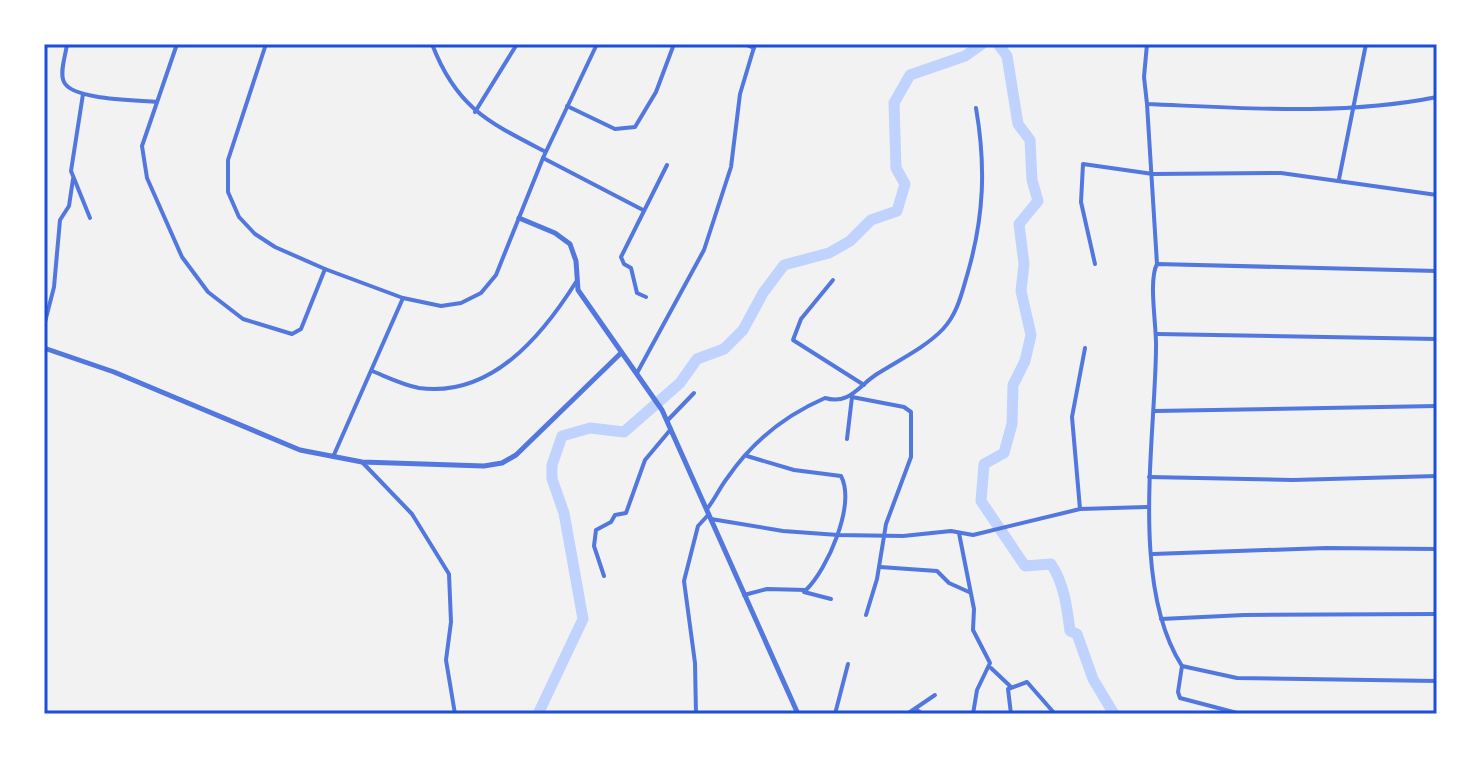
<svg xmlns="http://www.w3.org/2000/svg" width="1481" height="758" font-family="Manrope,sans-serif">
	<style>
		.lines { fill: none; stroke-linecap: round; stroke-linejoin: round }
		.stream { stroke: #bfd3fe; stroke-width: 2 }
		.river { stroke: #bfd3fe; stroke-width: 11 }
		.minor { stroke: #5277de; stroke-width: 4 }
		.tertiary { stroke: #5277de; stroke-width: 5 }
		.neatline { fill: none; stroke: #1d4ed8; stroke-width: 3 }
	</style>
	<rect width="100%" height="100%" fill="#f2f2f2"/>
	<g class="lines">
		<polyline class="stream" points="1111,709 1126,714"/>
		<g class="river">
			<path d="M 998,44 L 1007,56 L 1018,124 L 1030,140 L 1032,180 L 1038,201 L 1019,224 L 1024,264 L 1021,291 L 1031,335 L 1025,361 L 1013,385 L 1012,424 L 1004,453 L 984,464 L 981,501 L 1025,566 L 1051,564 C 1064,583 1067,607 1070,631 L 1077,634 L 1093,679 L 1114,714"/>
			<polyline points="538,714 583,619 564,513 552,479 552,465 562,436 590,428 624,432 680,383 697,359 724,349 743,330 763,293 784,265 829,253 850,241 871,220 897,211 905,184 896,168 894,103 910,75 965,56 982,44"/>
		</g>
		<g class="minor">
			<path d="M 67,44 C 66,54 59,73 64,82 C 72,100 138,100 157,102"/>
			<polyline points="177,44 142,146 147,178 182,257 208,292 243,319 292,334 301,329 325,269"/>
			<polyline points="266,44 228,160 228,192 239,217 255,234 275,247 325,269 403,298 441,306 461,303 481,293 496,275 543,158 597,44"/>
			<path d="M 432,44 C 456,107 488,122 544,151"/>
			<polyline points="744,44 754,48"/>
			<path d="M 1147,44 L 1144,77 L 1147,104 C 1243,108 1343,116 1437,97"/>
			<polyline points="83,94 71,171 90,218"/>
			<polyline points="1147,104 1157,264"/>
			<polyline points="567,106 615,129 635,127 656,92 674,44"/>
			<polyline points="475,112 517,44"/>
			<polyline points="543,158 643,210"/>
			<polyline points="1339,179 1366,44"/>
			<polyline points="1095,264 1081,202 1083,164 1153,174 1281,173 1437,195"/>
			<path d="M 1437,271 L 1157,264 C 1148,281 1157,327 1156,349 C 1155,441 1130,585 1182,666 L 1237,678 L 1437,681"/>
			<polyline points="833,280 801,319 793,340 864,385"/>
			<polyline points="646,297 637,293 631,268 624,264 621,257 667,165"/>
			<polyline points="44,326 54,287 60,220 69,206 73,179"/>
			<polyline points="1157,334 1437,339"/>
			<path d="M 372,371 C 387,377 403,385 419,388 C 491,398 542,336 576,282"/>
			<polyline points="637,373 704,250 731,167 740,94 755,44"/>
			<polyline points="1155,411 1437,406"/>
			<polyline points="667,421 694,393"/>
			<polyline points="847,439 852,397 904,407 911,412 911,457 886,524 877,579 866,615"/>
			<polyline points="333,457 403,298"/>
			<polyline points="362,462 412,514 449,574 451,622 446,660 455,714"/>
			<polyline points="1149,477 1293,480 1437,476"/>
			<path d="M 707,509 C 715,499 720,487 728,477 C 752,442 786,415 825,398 C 850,405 858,386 877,374 C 899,360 926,347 943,329 C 958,313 962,292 968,272 C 984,216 986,166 976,108"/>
			<polyline points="1080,509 1072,417 1085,348"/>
			<polyline points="711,519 783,531 838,535 903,536 951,531 973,535 1080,509 1147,507"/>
			<polyline points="959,533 974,609 973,630 990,663 977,690 973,714"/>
			<polyline points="1153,554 1326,548 1437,549"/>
			<polyline points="880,567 937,571 949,583 969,592"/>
			<polyline points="604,576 594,546 596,530 611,522 615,515 626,513 645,460 671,429"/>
			<polyline points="804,592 831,599"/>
			<path d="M 744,595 L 767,589 L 806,590 C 827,570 856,505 841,476 L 794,470 L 747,456"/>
			<polyline points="1161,619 1244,615 1437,614"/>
			<polyline points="1182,666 1178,692 1180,698 1241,714"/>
			<polyline points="991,668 1010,686"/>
			<polyline points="915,709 923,714"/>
			<polyline points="696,714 695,663 684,581 698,526 709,514"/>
			<polyline points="721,714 744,714"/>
			<polyline points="835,714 848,664"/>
			<polyline points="907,714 935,695"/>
			<polyline points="1011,714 1008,689 1027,682 1055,714"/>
		</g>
		<g class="tertiary">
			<polyline points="519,218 555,233 570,244 576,261 578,290 662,410 798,714"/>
			<polyline points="44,348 114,372 300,450 362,462 484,466 502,463 516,455 621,353"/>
		</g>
	</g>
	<rect width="1481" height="758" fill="none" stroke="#ffffff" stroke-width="92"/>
	<rect x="46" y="46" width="1389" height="666" class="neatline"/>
</svg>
